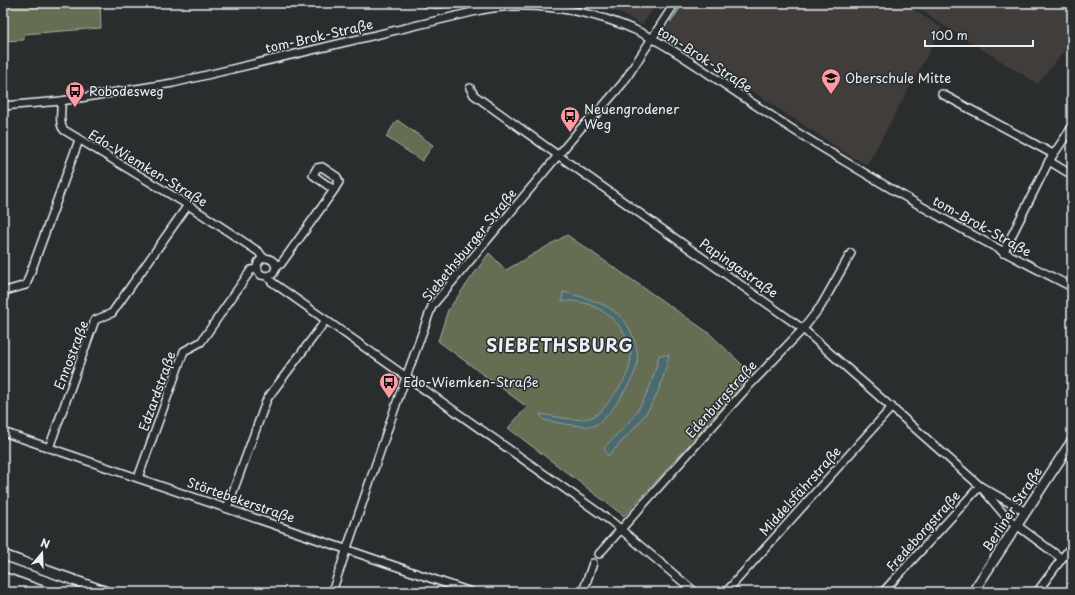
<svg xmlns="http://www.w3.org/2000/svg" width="1075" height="595" font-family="'Playpen Sans',sans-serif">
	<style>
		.built { fill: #3f3d3b }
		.green { fill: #656d53; stroke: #a6afa6 }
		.water { fill: #4b6a6e; stroke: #8aa0a5 }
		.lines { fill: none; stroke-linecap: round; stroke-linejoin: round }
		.stream { stroke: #8aa0a5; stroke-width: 2 }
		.minor-casing { stroke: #e8f1f8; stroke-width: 10 }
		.major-casing { stroke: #e8f1f8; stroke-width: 12 }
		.minor { stroke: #2a2d2e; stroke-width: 7 }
		.major { stroke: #2a2d2e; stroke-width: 9 }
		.labels { text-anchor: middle; stroke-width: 3; stroke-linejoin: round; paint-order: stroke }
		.street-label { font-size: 13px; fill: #e8f1f8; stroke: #2a2d2e }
		.poi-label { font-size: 13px; fill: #e8f1f8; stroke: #2a2d2e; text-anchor: start }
		.district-label { font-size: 17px; font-weight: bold; letter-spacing: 1px; fill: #e8f1f8; stroke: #2a2d2e }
	</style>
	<rect width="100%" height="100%" fill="#2a2d2e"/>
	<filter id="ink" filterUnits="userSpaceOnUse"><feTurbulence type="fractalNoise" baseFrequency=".025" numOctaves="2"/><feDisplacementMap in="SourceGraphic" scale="8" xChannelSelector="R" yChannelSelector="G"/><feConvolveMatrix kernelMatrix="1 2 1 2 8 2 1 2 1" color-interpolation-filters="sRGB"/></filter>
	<g filter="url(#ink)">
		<g class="built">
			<polygon points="583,3 657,3 642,25 618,12"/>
			<polygon points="683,3 904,3 942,28 867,165 852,157 663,33"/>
			<polygon points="910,3 1072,3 1072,41 1038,84 946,27"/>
		</g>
		<g class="green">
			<polygon points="3,3 100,3 101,28 24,34 24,40 3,41"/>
			<polygon points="399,3 483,3 436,9"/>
			<polygon points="397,120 433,145 422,161 386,137"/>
			<polygon points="567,235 709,333 753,375 624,516 508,428 527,407 438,341 448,310 489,253 506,270"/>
		</g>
		<g class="water">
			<path d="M 563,292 C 579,296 596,300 611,309 C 629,320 640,345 637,365 C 635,375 627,387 622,395 C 616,405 604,422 593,426 C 586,428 553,422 544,420 L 540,414 C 553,416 577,422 589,418 C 600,415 606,405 613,396 C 620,387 628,376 630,364 C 637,336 606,306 580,302 C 574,301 568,301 562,301 Z"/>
			<path d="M 659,355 L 669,355 C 665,371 661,387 653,402 C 642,422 624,439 608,456 L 604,448 C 613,438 623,429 632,418 C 646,400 654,378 659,355 Z"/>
		</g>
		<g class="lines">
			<polyline class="stream" points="671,21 683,3"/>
			<g class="minor-casing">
				<g id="minor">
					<polyline points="470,88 474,95 566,161 803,329 980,486 1007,518 1061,558"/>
					<polyline points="942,94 1053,154"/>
					<path d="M 61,101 C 62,110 58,124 64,130 L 188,205 L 259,252 L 263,258"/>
					<path d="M 3,106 L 61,101 L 173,83 L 481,10 C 493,8 505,6 518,6 C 557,5 599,14 635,30 C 664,43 691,62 718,80 C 752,103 786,126 821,147 C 903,197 986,244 1072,287"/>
					<polyline points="1049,161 1072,175"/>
					<polyline points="1003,253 1049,161 1072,127"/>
					<polyline points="276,265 281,264 334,190 339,182 337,177 322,167 317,168 313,175 334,190"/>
					<path d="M 267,276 L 273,274 L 276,268 L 274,262 C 264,252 251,263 261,275 L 267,276 L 272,282 L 612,522 L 695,592"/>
					<polyline points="3,297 5,291 26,285 79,140"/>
					<polyline points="3,432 471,592"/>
					<polyline points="49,448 95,320 112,313 188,205"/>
					<polyline points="138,478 184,351 201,342 251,270 257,269"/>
					<polyline points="227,508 267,399 326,320"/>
					<polyline points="599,554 745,390 803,329 821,306 851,253"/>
					<polyline points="332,592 397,402 432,306 581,128 598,112 623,83 675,3"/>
					<polyline points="583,592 593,563"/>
					<polyline points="726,592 892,407"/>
					<polyline points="883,592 980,486 1026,512"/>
					<polyline points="1037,592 1072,545"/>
				</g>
			</g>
			<g class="major-casing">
				<g id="major">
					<polyline points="3,555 107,592"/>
					<polyline points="3,566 76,592"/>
					<polyline points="973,592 1072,441"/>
				</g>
			</g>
			<use href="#minor" class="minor"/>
			<use href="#major" class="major"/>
		</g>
	</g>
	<defs>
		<g id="school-pin" transform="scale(1)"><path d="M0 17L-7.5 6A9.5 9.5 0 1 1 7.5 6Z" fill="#ff9aa2" stroke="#2a2d2e"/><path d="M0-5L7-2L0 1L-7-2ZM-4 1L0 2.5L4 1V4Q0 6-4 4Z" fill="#111"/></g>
		<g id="bus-pin" transform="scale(1)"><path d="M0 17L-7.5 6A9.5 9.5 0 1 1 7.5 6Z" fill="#ff9aa2" stroke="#2a2d2e"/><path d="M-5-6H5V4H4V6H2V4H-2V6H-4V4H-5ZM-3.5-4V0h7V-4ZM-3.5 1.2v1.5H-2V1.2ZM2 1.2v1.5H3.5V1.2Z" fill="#111"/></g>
	</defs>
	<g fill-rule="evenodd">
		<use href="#school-pin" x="831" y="78"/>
		<use href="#bus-pin" x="75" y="91"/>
		<use href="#bus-pin" x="570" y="116"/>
		<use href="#bus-pin" x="389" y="382"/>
	</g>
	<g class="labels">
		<g class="street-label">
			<text transform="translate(319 36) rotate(-13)" y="5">tom-Brok-Straße</text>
			<text transform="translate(705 59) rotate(33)" y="5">tom-Brok-Straße</text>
			<text transform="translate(148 168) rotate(31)" y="5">Edo-Wiemken-Straße</text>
			<text transform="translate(982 226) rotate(29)" y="5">tom-Brok-Straße</text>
			<text transform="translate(469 245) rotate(-51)" y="5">Siebethsburger Straße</text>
			<text transform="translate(739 268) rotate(35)" y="5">Papingastraße</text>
			<text transform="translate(71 355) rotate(-69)" y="5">Ennostraße</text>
			<text transform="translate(157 391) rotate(-70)" y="5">Edzardstraße</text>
			<text transform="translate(721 399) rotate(-48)" y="5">Edenburgstraße</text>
			<text transform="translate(800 491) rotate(-48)" y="5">Middelsfährstraße</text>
			<text transform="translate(241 500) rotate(19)" y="5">Störtebekerstraße</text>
			<text transform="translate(1012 509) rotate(-57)" y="5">Berliner Straße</text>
			<text transform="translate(923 531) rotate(-48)" y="5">Fredeborgstraße</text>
		</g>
		<g class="poi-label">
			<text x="845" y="83">Oberschule Mitte</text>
			<text x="89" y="96">Robodesweg</text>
			<text x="584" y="114">Neuengrodener<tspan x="584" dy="15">Weg</tspan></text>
			<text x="403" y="387">Edo-Wiemken-Straße</text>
		</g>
		<g class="district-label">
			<text x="560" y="352">SIEBETHSBURG</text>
		</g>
	</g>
	<rect width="1075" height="595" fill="none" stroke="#2a2d2e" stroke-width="16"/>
	<rect x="8" y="8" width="1059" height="579" fill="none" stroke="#e8f1f8" stroke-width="1.5" filter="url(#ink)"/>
	<g transform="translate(42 553) rotate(19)" stroke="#2a2d2e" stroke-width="3" paint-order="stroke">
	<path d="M0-3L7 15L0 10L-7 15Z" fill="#e8f1f8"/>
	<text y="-6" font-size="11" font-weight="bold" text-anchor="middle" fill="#e8f1f8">N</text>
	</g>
	<path d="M925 40v6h108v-6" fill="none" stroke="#e8f1f8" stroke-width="2"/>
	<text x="931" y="40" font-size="12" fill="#e8f1f8" stroke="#2a2d2e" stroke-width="3" paint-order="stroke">100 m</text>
</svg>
